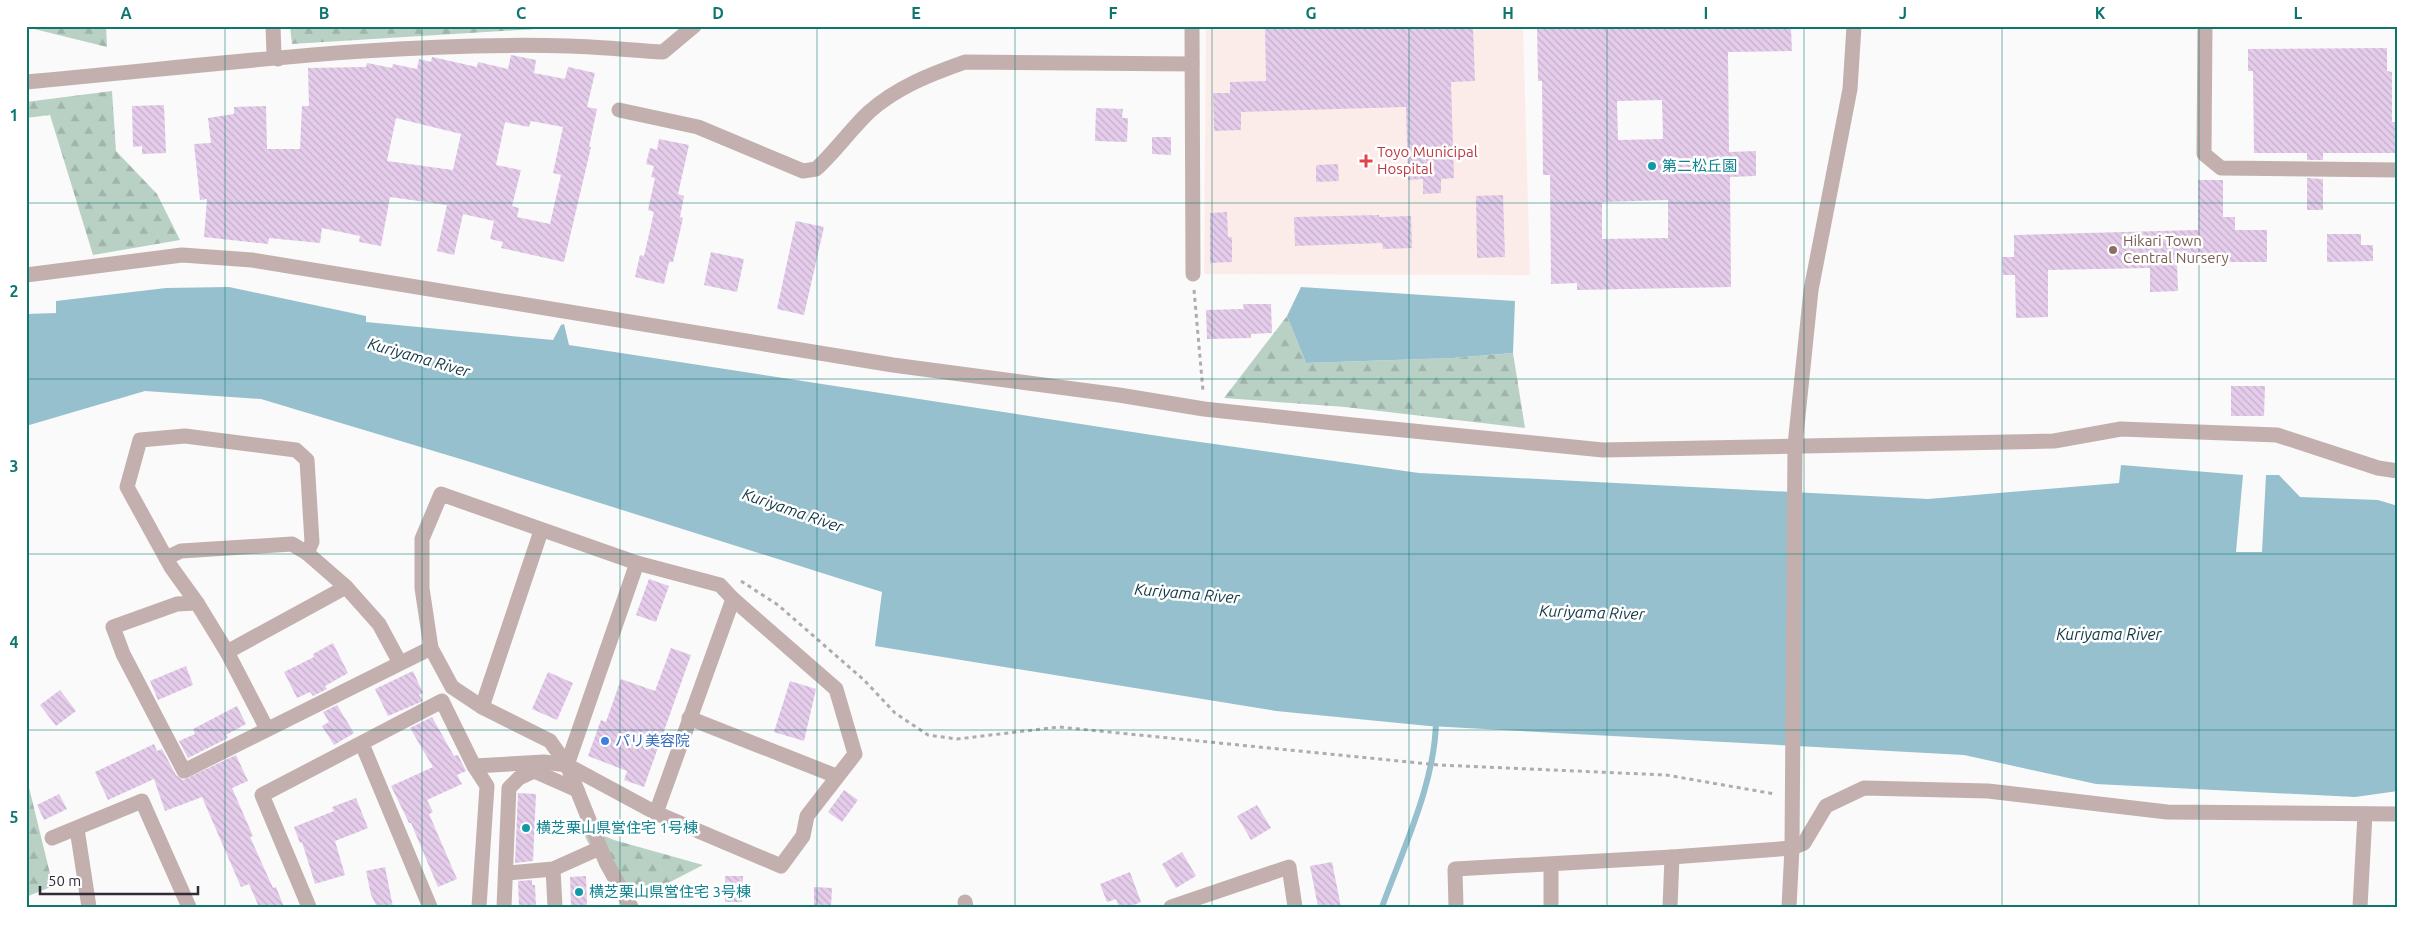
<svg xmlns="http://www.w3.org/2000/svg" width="2424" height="933" font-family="Ubuntu,'Noto Sans JP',sans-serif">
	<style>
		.medical { fill: #fcece9 }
		.forest { fill: url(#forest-firs) }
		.water { fill: #97c0cf }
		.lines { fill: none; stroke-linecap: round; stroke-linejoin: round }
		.stream { stroke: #97c0cf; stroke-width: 6 }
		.building { fill: url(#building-back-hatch); fill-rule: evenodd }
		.path { stroke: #aeacb1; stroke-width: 3; stroke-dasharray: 4 4; stroke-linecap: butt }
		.minor { stroke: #c3b0ae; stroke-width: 15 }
		.grid { fill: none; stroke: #0f766e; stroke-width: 1; stroke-opacity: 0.55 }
		.health-dot { fill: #e0444e; stroke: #fff; stroke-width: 2 }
		.culture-dot { fill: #0f9aa8; stroke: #fff; stroke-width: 2 }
		.education-dot { fill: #8d6e63; stroke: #fff; stroke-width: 2 }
		.shop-dot { fill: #3f7fe0; stroke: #fff; stroke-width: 2 }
		.labels { text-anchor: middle; stroke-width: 5; stroke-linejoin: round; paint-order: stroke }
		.health-label { font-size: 15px; fill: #be3a42; stroke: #fff; text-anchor: start }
		.culture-label { font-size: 15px; fill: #0d838f; stroke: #fff; text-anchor: start }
		.education-label { font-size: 15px; fill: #785e54; stroke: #fff; text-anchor: start }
		.shop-label { font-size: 15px; fill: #366cbe; stroke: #fff; text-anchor: start }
		.water-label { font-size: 16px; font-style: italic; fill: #113743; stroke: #fff }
		.neatline { fill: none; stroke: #0f766e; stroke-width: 2 }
		.grid-label { font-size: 16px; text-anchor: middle; font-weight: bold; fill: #0f766e }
	</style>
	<defs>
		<pattern id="forest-firs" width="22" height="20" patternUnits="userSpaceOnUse" patternTransform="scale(1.25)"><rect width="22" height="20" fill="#b9d1c5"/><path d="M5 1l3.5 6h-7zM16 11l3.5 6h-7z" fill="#9fb4aa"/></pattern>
		<pattern id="building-back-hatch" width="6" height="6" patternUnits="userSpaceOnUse" patternTransform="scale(1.25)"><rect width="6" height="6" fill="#e4ccea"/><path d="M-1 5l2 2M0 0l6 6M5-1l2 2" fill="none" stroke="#c4afc9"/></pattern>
	</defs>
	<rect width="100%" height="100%" fill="#fafafa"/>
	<polygon class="medical" points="1206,26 1523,26 1530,275 1204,274"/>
	<g class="forest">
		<polygon points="106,26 107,47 26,27 26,26"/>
		<polygon points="290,26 537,26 536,29 292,44"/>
		<polygon points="112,91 116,151 157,194 180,240 93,255 50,115 26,118 26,102"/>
		<polygon points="1287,316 1306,363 1453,358 1513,353 1525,428 1345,407 1224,398"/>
		<polygon points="26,775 53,886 26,897"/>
		<polygon points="579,825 614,840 703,865 643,896 614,892"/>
	</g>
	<g class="water">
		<polygon points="229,287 366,316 366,322 553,340 561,325 564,324 569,345 1165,437 1419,473 1928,499 2119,483 2121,465 2243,475 2236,552 2262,552 2266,475 2279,475 2300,497 2378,500 2398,506 2398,791 2355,797 2096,784 1964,755 1429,726 1276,711 875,646 882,592 467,461 261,399 145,391 26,426 26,314 56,313 56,301 166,288"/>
		<polygon points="1301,287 1515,301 1513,353 1453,358 1306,363 1287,316"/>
	</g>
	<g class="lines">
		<path class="stream" d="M 1382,907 C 1403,849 1436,781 1436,719"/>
	</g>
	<g class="building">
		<polygon points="1265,26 1473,26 1475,81 1451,82 1454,178 1441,179 1441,193 1423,194 1423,179 1408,180 1406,107 1241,112 1241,130 1214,131 1213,93 1230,93 1230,82 1266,81"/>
		<path d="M 1537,26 L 1791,27 L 1792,51 L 1728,52 L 1729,152 L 1756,151 L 1756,176 L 1730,177 L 1731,287 L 1577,290 L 1577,283 L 1551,284 L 1550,175 L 1543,175 L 1542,81 L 1538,81 ZM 1662,100 L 1663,139 L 1618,140 L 1617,101 ZM 1668,200 L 1668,238 L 1602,239 L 1602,202 Z"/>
		<polygon points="2387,48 2387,71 2392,72 2392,122 2398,122 2398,153 2323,153 2323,160 2307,160 2307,153 2254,153 2253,71 2248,71 2248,49"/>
		<path d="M 511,55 L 536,60 L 534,73 L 565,79 L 568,67 L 595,73 L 587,107 L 597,109 L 589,147 L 591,147 L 564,262 L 501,248 L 503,242 L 490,239 L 494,221 L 463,214 L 454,255 L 437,251 L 447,205 L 390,197 L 381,246 L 359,242 L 360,236 L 322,228 L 320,243 L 269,238 L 268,244 L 204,237 L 207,199 L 200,200 L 194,144 L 211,143 L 208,118 L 234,114 L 234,107 L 266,106 L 267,149 L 300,149 L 302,106 L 309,106 L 308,68 L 366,67 L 367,63 L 392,68 L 393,64 L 417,69 L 419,59 L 431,62 L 432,57 L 477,67 L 478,62 L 508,69 ZM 396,118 L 461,134 L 453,170 L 387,161 ZM 531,121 L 563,127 L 553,173 L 561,175 L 550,224 L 517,217 L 519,208 L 512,206 L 521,170 L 496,165 L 505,122 L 529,127 Z"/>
		<polygon points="164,105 166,153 142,154 142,146 133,147 132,106"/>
		<polygon points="1096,108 1123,109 1122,118 1128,118 1127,142 1095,141"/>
		<polygon points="1152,137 1171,137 1171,155 1152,154"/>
		<polygon points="659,139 689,145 678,194 684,196 680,217 683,218 673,262 669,262 664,284 635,277 640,255 644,256 654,212 648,210 655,178 651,177 654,166 646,164 650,148 657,150"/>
		<polygon points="1338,164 1339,181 1316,182 1316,165"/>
		<polygon points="2307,178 2323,179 2323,210 2307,210"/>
		<polygon points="2198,180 2223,180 2223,217 2235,217 2235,230 2267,230 2267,262 2177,262 2178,291 2150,292 2150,268 2048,270 2048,317 2016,318 2015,275 2003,275 2002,257 2014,257 2014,235 2198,230"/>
		<polygon points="1503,195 1505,257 1477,258 1476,196"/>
		<polygon points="1227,212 1228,237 1232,237 1232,262 1210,263 1210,213"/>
		<polygon points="1379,215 1379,217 1411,216 1412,248 1383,249 1382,243 1295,246 1294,217"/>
		<polygon points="796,221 824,227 804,315 777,309"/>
		<polygon points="2327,234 2361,234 2361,245 2373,245 2373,261 2327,262"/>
		<polygon points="711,252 744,259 737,292 704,285"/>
		<polygon points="1243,304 1271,304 1272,333 1251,334 1251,338 1207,339 1206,310 1244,309"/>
		<polygon points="2231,386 2265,386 2264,416 2231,416"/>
		<polygon points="649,579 669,586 656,622 636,615"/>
		<polygon points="333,643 348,673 325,686 327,689 313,696 310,692 297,698 284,672 314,657 313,654"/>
		<polygon points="671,648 691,655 644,787 624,780 627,771 588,756 601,720 606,722 621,679 655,691"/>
		<polygon points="186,666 193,685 158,700 150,681"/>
		<polygon points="413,671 423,693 419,695 423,701 388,716 375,689"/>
		<polygon points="548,672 573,683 557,720 532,709"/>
		<polygon points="790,681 816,689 804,741 774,732"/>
		<polygon points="60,690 76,711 56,726 40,705"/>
		<polygon points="337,705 354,733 334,745 322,726 329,722 323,712"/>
		<polygon points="237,706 246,724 226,735 228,738 188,758 179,741 195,734 193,729"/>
		<polygon points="432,717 454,756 458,755 466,771 457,775 462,784 427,800 433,812 429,814 457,879 438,887 411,823 409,823 391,786 433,767 410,728"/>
		<polygon points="154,744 157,751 162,749 176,775 183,780 236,755 248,781 232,788 253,836 250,837 273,888 276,887 284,907 259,907 249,884 241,887 202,797 165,811 154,779 108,800 95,772"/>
		<polygon points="844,790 858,800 842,822 828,812"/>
		<polygon points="518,793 536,794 533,861 515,863"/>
		<polygon points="59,794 67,809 44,820 37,805"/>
		<polygon points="356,798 368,828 335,841 345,875 315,884 302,842 300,843 294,827 334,811 332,807"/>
		<polygon points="1257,805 1271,828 1251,840 1237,816"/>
		<polygon points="1182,852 1196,876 1176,888 1162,864"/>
		<polygon points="1332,862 1341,907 1318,907 1310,866"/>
		<polygon points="385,867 393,907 377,907 371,895 366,871"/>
		<polygon points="1130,872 1141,902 1129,907 1119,907 1116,899 1107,902 1100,884"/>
		<polygon points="586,876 587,907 571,907 570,877"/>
		<polygon points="725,876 743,876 742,902 725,902"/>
		<polygon points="532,880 532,885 535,885 536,907 519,907 518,881"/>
		<polygon points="814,887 832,888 831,907 814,907"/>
	</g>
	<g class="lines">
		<g class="path">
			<polyline points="1194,290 1203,391"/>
			<polyline points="741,581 778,605 864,680 895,713 928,735 957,739 1059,727 1439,765 1666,775 1775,794"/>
		</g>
		<g class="minor">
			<polyline points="273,26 274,55 278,59"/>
			<polyline points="1192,26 1193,274"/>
			<polyline points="2205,26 2204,154 2221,168 2398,170"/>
			<path d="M 26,82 C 206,66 388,41 569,46 C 600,47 631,50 663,52 L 694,26"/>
			<path d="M 619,110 L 698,127 L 803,171 L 816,169 C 835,152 850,130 869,112 C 897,87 931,74 965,62 L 1192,64"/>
			<polyline points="26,275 182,255 252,260 893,365 1119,395 1204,409 1353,425 1603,450 2054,441 2121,429 2277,435 2378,468 2398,471"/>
			<polygon points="441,494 637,563 720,585 733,599 836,689 855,754 807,816 803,836 781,866 656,813 567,765 550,741 482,707 452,687 431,648 422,588 422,539"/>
			<polyline points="166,558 181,551 292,544 307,553"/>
			<polyline points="197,603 171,567 127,487 140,440 185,436 296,450 307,460 312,542 307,553 346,587"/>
			<polyline points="227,652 346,587 379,624 400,663"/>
			<polyline points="482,707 541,531"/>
			<polyline points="689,718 836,776"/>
			<polyline points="267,729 227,652 197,603 177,604 113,627 123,654 184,771 431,648"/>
			<polyline points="362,744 430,907"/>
			<polyline points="474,766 544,762 567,765"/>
			<polyline points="656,813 733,599"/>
			<polyline points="77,829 89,907"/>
			<polyline points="52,838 142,801 189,907"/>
			<polyline points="553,869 555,907"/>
			<polyline points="507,873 553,869 600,848"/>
			<polyline points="965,902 966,907"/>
			<polyline points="309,907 262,795 442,701 474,766 487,786 479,907"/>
			<polyline points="504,907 509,788 519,778 534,771 577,790"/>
			<polyline points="631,907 606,862 567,765 637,563"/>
			<polyline points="1171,907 1289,867 1295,907"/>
			<polyline points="1456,907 1455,869 1672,857 1792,848 1804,843 1826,806 1864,788 1988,791 2167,812 2398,814"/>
			<polyline points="1551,907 1551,865"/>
			<polyline points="1670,907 1672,857"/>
			<polyline points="1789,907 1792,848 1795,445 1811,290 1850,89 1854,26"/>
			<polyline points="2360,907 2365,814"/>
		</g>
	</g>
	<path class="grid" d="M 225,26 L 225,907M 422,26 L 422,907M 620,26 L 620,907M 817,26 L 817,907M 1015,26 L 1015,907M 1212,26 L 1212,907M 1409,26 L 1409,907M 1607,26 L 1607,907M 1804,26 L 1804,907M 2002,26 L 2002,907M 2199,26 L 2199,907M 26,203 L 2398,203M 26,379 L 2398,379M 26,554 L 2398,554M 26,730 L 2398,730"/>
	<path class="health-dot" d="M1363.5 153.5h5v5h5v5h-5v5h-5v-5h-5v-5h5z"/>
	<g class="culture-dot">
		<circle cx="1652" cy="166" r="5"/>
		<circle cx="526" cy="828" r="5"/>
		<circle cx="579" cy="892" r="5"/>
	</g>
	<circle class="education-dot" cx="2113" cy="250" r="5"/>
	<circle class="shop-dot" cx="605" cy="741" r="5"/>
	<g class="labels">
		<g class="health-label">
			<text x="1377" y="157">Toyo Municipal<tspan x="1377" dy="17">Hospital</tspan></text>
		</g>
		<g class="culture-label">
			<text x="1662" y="171">第二松丘園</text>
			<text x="536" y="833">横芝栗山県営住宅 1号棟</text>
			<text x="589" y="897">横芝栗山県営住宅 3号棟</text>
		</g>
		<g class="education-label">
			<text x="2123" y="246">Hikari Town<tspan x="2123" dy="17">Central Nursery</tspan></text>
		</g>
		<g class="shop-label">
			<text x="615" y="746">パリ美容院</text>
		</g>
		<g class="water-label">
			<text transform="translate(419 357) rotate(16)" y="6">Kuriyama River</text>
			<text transform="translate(793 510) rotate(19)" y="6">Kuriyama River</text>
			<text transform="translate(1187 593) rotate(5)" y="6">Kuriyama River</text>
			<text transform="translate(1592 612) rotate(2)" y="6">Kuriyama River</text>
			<text x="2109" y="640">Kuriyama River</text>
		</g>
	</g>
	<rect width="2424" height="933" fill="none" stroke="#ffffff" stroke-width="55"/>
	<path d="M40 886v8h158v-8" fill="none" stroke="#302b37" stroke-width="2.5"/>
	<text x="48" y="886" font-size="15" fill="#302b37" stroke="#ffffff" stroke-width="4" paint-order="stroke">50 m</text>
	<rect x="28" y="28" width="2368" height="878" class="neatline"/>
	<g class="grid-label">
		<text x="126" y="19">A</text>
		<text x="324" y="19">B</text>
		<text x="521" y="19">C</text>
		<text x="718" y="19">D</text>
		<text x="916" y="19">E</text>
		<text x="1113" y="19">F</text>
		<text x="1311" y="19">G</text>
		<text x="1508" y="19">H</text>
		<text x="1706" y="19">I</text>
		<text x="1903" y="19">J</text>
		<text x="2100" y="19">K</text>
		<text x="2298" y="19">L</text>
		<text x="14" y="121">1</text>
		<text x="14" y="297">2</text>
		<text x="14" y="472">3</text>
		<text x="14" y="648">4</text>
		<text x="14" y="823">5</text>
	</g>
</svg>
